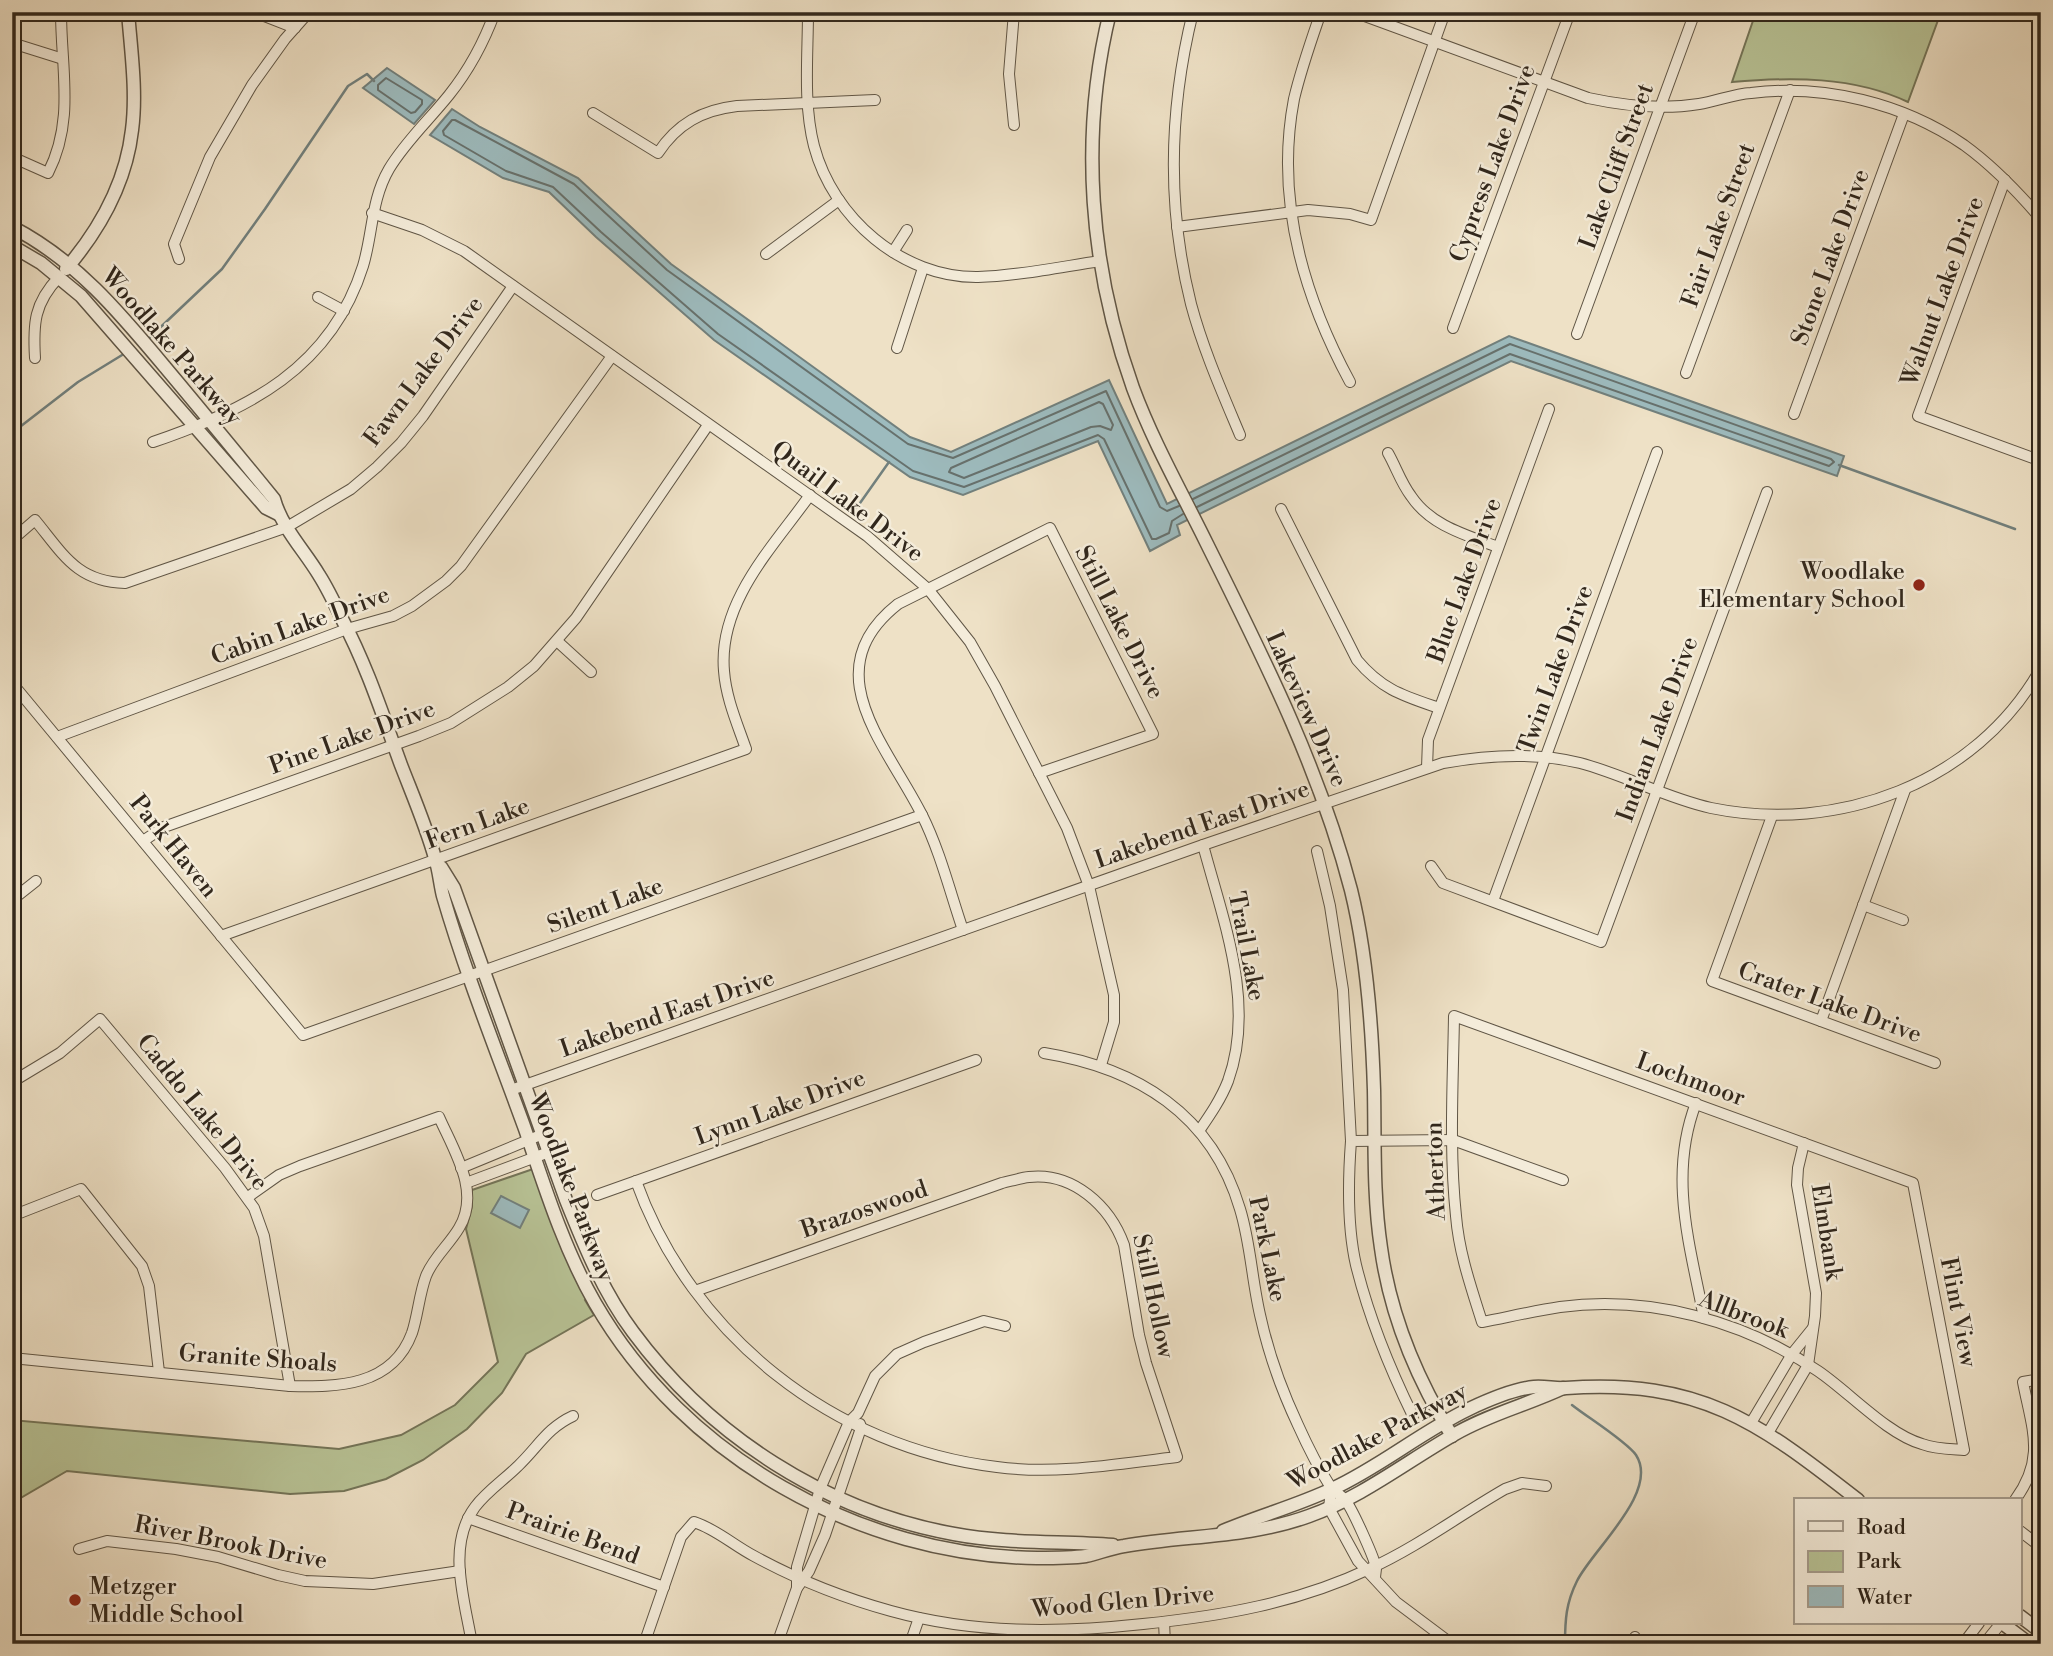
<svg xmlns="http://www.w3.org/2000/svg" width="2053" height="1656" font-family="'Libre Bodoni',serif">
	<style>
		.green { fill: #b8c396; stroke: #747559; stroke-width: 2 }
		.water { fill: #9dbbbe; stroke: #72807d; stroke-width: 2 }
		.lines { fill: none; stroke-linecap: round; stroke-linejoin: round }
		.shore { stroke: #67716d; stroke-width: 2 }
		.stream { stroke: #72807d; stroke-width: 2.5 }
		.minor-casing { stroke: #605646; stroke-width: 12 }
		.tertiary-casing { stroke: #605646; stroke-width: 15 }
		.minor { stroke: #f4ecda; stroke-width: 10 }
		.tertiary { stroke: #f4ecda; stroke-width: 12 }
		.poi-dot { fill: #8f2418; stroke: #f4ecda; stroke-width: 2.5 }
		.labels { text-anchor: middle; stroke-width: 5; stroke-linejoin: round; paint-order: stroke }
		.street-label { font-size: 24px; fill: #31271c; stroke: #f4ecda }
		.poi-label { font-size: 24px; fill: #31271c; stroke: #f4ecda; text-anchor: end }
	</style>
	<rect width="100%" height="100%" fill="#eee1c6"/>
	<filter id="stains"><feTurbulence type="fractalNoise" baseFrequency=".00286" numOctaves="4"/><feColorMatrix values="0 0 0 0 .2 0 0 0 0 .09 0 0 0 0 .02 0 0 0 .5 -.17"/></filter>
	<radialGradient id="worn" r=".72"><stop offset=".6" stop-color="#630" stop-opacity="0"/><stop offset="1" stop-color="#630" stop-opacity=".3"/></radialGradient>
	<g class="green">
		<path d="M 1756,12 L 1941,12 L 1908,102 C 1853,76 1791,77 1732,82 Z"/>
		<polygon points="533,1169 588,1298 585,1300 594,1315 526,1354 502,1393 467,1429 423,1460 386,1479 344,1491 290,1494 67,1471 12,1503 12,1420 339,1449 401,1435 455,1405 498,1362 466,1229 472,1206 472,1190"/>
	</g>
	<g class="water">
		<polygon points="387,68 435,100 414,124 363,88"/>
		<polygon points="452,109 480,127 578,178 671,264 910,437 951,452 1109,380 1167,504 1509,336 1844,456 1837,476 1511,361 1177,525 1180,535 1150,551 1098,441 963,495 910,477 714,340 596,237 549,192 503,178 430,135"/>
		<polygon points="501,1196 529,1210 520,1228 491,1213"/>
	</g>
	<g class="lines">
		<g class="shore">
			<polygon points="386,78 422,100 422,104 415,112 411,113 378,90 378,85"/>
			<polygon points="1099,402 1103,404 1113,425 1111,430 1100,426 1091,427 964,478 949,472 951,468"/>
			<polyline points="1193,499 1510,344 1831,459 1834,462 1829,466 1510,354 1197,507"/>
			<polyline points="1179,506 1167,511 1160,507 1106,391 953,458 908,444 667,270 574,184 455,120 452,120 443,131 444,135 506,171 553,187 601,232 718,334 913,471 964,487 1098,435 1104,439 1152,539 1156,539 1169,533 1172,521 1183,514"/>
		</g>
		<g class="stream">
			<polyline points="147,340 222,269 265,209 348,86 367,74 374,81"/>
			<polyline points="12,433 78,382 127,352"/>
			<polyline points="1839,465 2015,529"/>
			<polyline points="853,513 889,462"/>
			<path d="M 1565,1644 C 1565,1620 1566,1603 1577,1581 C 1592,1550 1660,1492 1636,1455 C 1626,1441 1587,1417 1572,1405"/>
		</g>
		<g class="minor-casing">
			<g id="minor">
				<polyline points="254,12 295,28"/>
				<path d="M 808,12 C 808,56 803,103 814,146 C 833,218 902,278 978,277 C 1018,276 1060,267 1100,261"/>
				<polyline points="1014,12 1009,74 1014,125"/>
				<path d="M 1193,12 C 1169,109 1167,208 1191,304 C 1203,349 1222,392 1240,435"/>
				<path d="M 1321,12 C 1311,41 1301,69 1294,99 C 1275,198 1303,295 1350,382"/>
				<path d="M 1354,12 L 1588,98 C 1625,106 1662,110 1699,104 C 1717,101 1734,94 1751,93 C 1824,84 1903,103 1964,145 C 1993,166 2018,192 2041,219"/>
				<polyline points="12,43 63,59"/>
				<path d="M 593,113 L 658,153 C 677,124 702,110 737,106 L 875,100"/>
				<path d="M 12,157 L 48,173 C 75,120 61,69 61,12"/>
				<polyline points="2005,180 1918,416 2041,461"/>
				<polyline points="372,213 422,230 464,251 867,536 928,589 970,642 995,686 1067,828 1089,886 1114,995 1114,1022 1101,1065"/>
				<polyline points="1177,227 1308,210 1350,214 1371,220 1445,12"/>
				<polyline points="893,252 907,230"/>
				<polyline points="766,254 839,200"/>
				<polyline points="179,259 174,244 210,157 252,85 285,39 309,12"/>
				<polyline points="318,297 344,311"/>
				<polyline points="1453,328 1570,12"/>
				<polyline points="1577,334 1695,12"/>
				<polyline points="897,348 923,268"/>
				<path d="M 35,358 C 33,324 34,303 59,277"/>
				<polyline points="1686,373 1790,90"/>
				<polyline points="1794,414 1904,114"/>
				<path d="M 153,442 C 248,410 331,368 363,266 C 373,233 371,200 389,169 C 405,142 429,120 449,95 C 469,70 484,42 495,12"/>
				<path d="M 1388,453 C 1396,467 1401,483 1411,496 C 1431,526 1466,535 1498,547"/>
				<path d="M 1281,509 L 1357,660 C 1382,690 1404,696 1439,708"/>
				<path d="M 12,540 L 35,520 C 63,554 77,582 125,583 L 287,527 L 351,489 L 377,467 L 401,443 L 423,416 L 513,286"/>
				<polyline points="557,641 591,672"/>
				<polyline points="12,683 303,1035 922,815"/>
				<polyline points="57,737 347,629 393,616 412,606 446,581 461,566 612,356"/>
				<polyline points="1427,768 1428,740 1549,409"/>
				<polyline points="2041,799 2039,806 2041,829"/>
				<polyline points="1772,816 1712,981 1935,1063"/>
				<polyline points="143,841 164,827 419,736 451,723 508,687 534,666 576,618 708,425"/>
				<polyline points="1317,851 1330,906 1343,990 1351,1141"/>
				<polyline points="1431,866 1443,883 1601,942 1767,492"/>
				<polyline points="12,900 36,881"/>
				<polyline points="1493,901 1657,452"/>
				<polyline points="1863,905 1903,920"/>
				<path d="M 963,930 C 950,892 940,851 922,815 C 887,745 813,671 898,604 L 1050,528 L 1153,734 L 1039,773"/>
				<path d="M 221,936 L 746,749 C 737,723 726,698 724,671 C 718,602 773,547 810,495"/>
				<path d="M 1454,1016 L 1913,1183 L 1964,1450 C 1950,1449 1935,1449 1922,1444 C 1887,1434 1849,1392 1818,1371 C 1744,1321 1650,1295 1560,1307 C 1534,1311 1508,1317 1482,1322 C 1471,1287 1459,1253 1456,1216 C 1449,1150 1453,1082 1454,1016 Z"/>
				<polyline points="1821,1021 1905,790"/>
				<path d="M 1044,1053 C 1137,1068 1212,1114 1240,1209 C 1251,1245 1252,1283 1261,1319 C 1269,1355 1282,1391 1298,1425 C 1307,1445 1318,1467 1330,1486 C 1333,1492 1341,1494 1345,1500 C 1351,1506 1375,1559 1376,1568 C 1376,1571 1375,1575 1375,1578"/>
				<polyline points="12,1082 60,1053 100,1019 225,1168 254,1208 264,1236 290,1386"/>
				<path d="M 511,1090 L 1203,845 L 1443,763 C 1488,755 1535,752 1580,763 C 1625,775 1666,798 1711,808 C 1837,834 1976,784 2041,668"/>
				<path d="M 1696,1103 C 1668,1176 1690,1245 1704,1318"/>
				<path d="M 1199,1131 C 1210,1115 1221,1099 1228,1081 C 1256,1004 1223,920 1203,845"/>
				<polyline points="461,1168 543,1134"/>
				<path d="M 636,1181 C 691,1335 834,1448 997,1467 C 1057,1475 1117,1464 1177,1457 L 1146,1363 L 1139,1335 L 1124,1245 C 1110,1206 1073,1172 1029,1177 C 1020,1178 1011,1181 1002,1183 L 695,1291"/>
				<polyline points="466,1183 549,1152"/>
				<polyline points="597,1195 976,1060"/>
				<polyline points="12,1216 81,1189 142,1266 149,1286 159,1372"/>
				<path d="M 12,1358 L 290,1386 C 337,1387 392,1387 412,1333 C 418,1315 419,1295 426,1276 C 433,1258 449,1245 459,1228 C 481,1192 454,1151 439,1117 L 300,1166 L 279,1175 L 248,1197"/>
				<path d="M 1413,1416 C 1389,1367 1369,1318 1356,1265 C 1347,1226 1348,1181 1351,1141 L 1453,1140 L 1563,1180"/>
				<polyline points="1751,1423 1792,1354 1813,1328"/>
				<polyline points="1768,1433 1808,1365 1815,1316 1816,1293 1797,1185 1798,1168 1804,1143"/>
				<polyline points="1331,1490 1329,1508 1358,1561 1396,1602 1452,1644"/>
				<path d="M 2015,1500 C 2046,1458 2032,1429 2023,1382 L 2041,1379"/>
				<polyline points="468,1518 664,1587"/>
				<polyline points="2020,1531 2041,1547"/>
				<polyline points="79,1549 107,1541 176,1549 218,1557 278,1575 305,1581 329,1582 373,1584 460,1571"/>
				<polyline points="797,1588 797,1567 820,1489 849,1422 858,1413 875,1376 897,1354 924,1342 984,1321 1005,1326"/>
				<polyline points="1164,1622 1165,1644"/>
				<polyline points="1635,1637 1636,1644"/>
				<path d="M 472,1644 C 465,1601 446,1546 475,1507 C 487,1491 504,1480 518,1466 C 538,1447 547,1428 573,1416"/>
				<path d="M 644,1644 L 681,1537 L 694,1522 C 716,1529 733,1545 754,1556 C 796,1579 844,1598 891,1611 C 974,1634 1059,1633 1143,1624 C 1222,1616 1297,1603 1369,1569 C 1419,1546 1458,1516 1505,1489 L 1522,1483 L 1546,1486"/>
				<polyline points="777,1644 797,1588 809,1571 825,1535 861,1428 860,1424"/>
				<polyline points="910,1644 919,1618"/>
				<polyline points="1963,1644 1979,1623"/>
				<polyline points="1984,1644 2001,1623"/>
			</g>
		</g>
		<g class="tertiary-casing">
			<g id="tertiary">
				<path d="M 1110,12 C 1079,137 1090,268 1133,388 C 1153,442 1182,493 1207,544 C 1263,657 1319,767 1351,890 C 1367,955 1372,1024 1374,1090 C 1375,1143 1373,1195 1381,1248 C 1390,1314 1417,1379 1452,1436"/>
				<path d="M 12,227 C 76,260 120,313 165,367 C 202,411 238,455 274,499 C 282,528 304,550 319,575 C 328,589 335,604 342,619 C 367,666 383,716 401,765 C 413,796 426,826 435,858 C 439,870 440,884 443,896 C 466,975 497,1052 525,1129 C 545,1188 564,1249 595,1303 C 684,1457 860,1556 1037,1558 C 1053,1558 1071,1558 1086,1556 C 1099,1553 1111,1548 1124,1546 C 1186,1535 1249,1538 1309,1516 C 1362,1497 1406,1462 1455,1434 C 1489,1414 1527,1405 1563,1388"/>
				<polyline points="12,246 41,263 81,296 266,508 278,514"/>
				<path d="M 66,269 C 100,229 126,183 132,130 C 137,92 131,51 128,12"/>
				<path d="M 441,867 L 454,888 L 566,1200 C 584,1245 603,1292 633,1332 C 710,1436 826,1511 954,1534 C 1007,1544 1060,1541 1113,1545"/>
				<path d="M 1223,1531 C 1258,1516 1296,1506 1332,1489 C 1380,1467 1421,1432 1469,1409 C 1488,1400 1514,1389 1534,1387 C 1545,1386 1556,1389 1566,1388 C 1700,1379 1757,1421 1858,1500"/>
				<polyline points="2020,1616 2041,1632"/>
				<polyline points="2002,1623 2030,1644"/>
			</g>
		</g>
		<use href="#minor" class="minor"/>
		<use href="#tertiary" class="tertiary"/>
	</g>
	<g class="poi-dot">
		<circle cx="1919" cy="585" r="7"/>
		<circle cx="75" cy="1600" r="7"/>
	</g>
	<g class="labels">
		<g class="street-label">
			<text transform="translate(1492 163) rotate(-70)" y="8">Cypress Lake Drive</text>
			<text transform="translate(1616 166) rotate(-70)" y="8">Lake Cliff Street</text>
			<text transform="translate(1718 225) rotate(-70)" y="8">Fair Lake Street</text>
			<text transform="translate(1830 257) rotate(-70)" y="8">Stone Lake Drive</text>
			<text transform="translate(1942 291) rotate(-70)" y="8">Walnut Lake Drive</text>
			<text transform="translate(172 346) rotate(49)" y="8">Woodlake Parkway</text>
			<text transform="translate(423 371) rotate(-53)" y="8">Fawn Lake Drive</text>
			<text transform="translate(848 501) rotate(37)" y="8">Quail Lake Drive</text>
			<text transform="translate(1464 580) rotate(-70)" y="8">Blue Lake Drive</text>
			<text transform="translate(1120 622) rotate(63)" y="8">Still Lake Drive</text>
			<text transform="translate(300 625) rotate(-20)" y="8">Cabin Lake Drive</text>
			<text transform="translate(1555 669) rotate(-70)" y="8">Twin Lake Drive</text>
			<text transform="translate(1307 709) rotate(66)" y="8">Lakeview Drive</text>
			<text transform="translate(1657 729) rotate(-70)" y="8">Indian Lake Drive</text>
			<text transform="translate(352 737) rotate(-20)" y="8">Pine Lake Drive</text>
			<text transform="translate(477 823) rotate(-20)" y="8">Fern Lake</text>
			<text transform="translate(1202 824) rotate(-19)" y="8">Lakebend East Drive</text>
			<text transform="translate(174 846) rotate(51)" y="8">Park Haven</text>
			<text transform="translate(605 905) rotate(-20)" y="8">Silent Lake</text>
			<text transform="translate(1247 946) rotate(79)" y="8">Trail Lake</text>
			<text transform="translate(1830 1002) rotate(20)" y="8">Crater Lake Drive</text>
			<text transform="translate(667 1013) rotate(-19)" y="8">Lakebend East Drive</text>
			<text transform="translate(1691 1079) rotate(20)" y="8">Lochmoor</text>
			<text transform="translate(780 1107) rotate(-20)" y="8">Lynn Lake Drive</text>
			<text transform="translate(203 1112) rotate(51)" y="8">Caddo Lake Drive</text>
			<text transform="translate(1435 1171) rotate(-92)" y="8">Atherton</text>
			<text transform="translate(572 1187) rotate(69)" y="8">Woodlake Parkway</text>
			<text transform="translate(864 1209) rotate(-19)" y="8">Brazoswood</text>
			<text transform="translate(1827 1232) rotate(81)" y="8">Elmbank</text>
			<text transform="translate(1268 1249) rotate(78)" y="8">Park Lake</text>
			<text transform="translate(1154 1296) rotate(78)" y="8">Still Hollow</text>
			<text transform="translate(1959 1312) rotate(79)" y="8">Flint View</text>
			<text transform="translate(1744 1314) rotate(21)" y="8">Allbrook</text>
			<text transform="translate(258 1358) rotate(4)" y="8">Granite Shoals</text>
			<text transform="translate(1377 1436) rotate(-28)" y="8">Woodlake Parkway</text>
			<text transform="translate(573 1533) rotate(20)" y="8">Prairie Bend</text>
			<text transform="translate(231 1542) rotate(11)" y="8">River Brook Drive</text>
			<text transform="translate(1123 1601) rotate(-5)" y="8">Wood Glen Drive</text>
		</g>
		<g class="poi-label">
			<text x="1905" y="579">Woodlake<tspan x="1905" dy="28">Elementary School</tspan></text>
			<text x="89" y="1594" text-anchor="start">Metzger<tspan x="89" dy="28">Middle School</tspan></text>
		</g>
	</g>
	<rect width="2053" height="1656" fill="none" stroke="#eee1c6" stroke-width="42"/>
	<rect x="14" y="14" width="2025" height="1628" fill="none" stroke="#31271c" stroke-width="3.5"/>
	<rect x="21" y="21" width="2011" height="1614" fill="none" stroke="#31271c" stroke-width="2"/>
	<rect x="1794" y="1498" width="228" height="126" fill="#f4ecda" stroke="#a69d8e" stroke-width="2"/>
	<rect x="1808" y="1521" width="35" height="10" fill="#f4ecda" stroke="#a69d8e" stroke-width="2"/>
	<text x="1857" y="1534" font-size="21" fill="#31271c">Road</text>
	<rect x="1808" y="1551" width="35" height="21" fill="#b8c396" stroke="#a69d8e" stroke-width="2"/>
	<text x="1857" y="1568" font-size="21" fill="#31271c">Park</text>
	<rect x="1808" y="1586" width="35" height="21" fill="#9dbbbe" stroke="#a69d8e" stroke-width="2"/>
	<text x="1857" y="1604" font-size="21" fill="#31271c">Water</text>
	<rect width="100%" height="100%" filter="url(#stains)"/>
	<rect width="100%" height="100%" fill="url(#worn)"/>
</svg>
